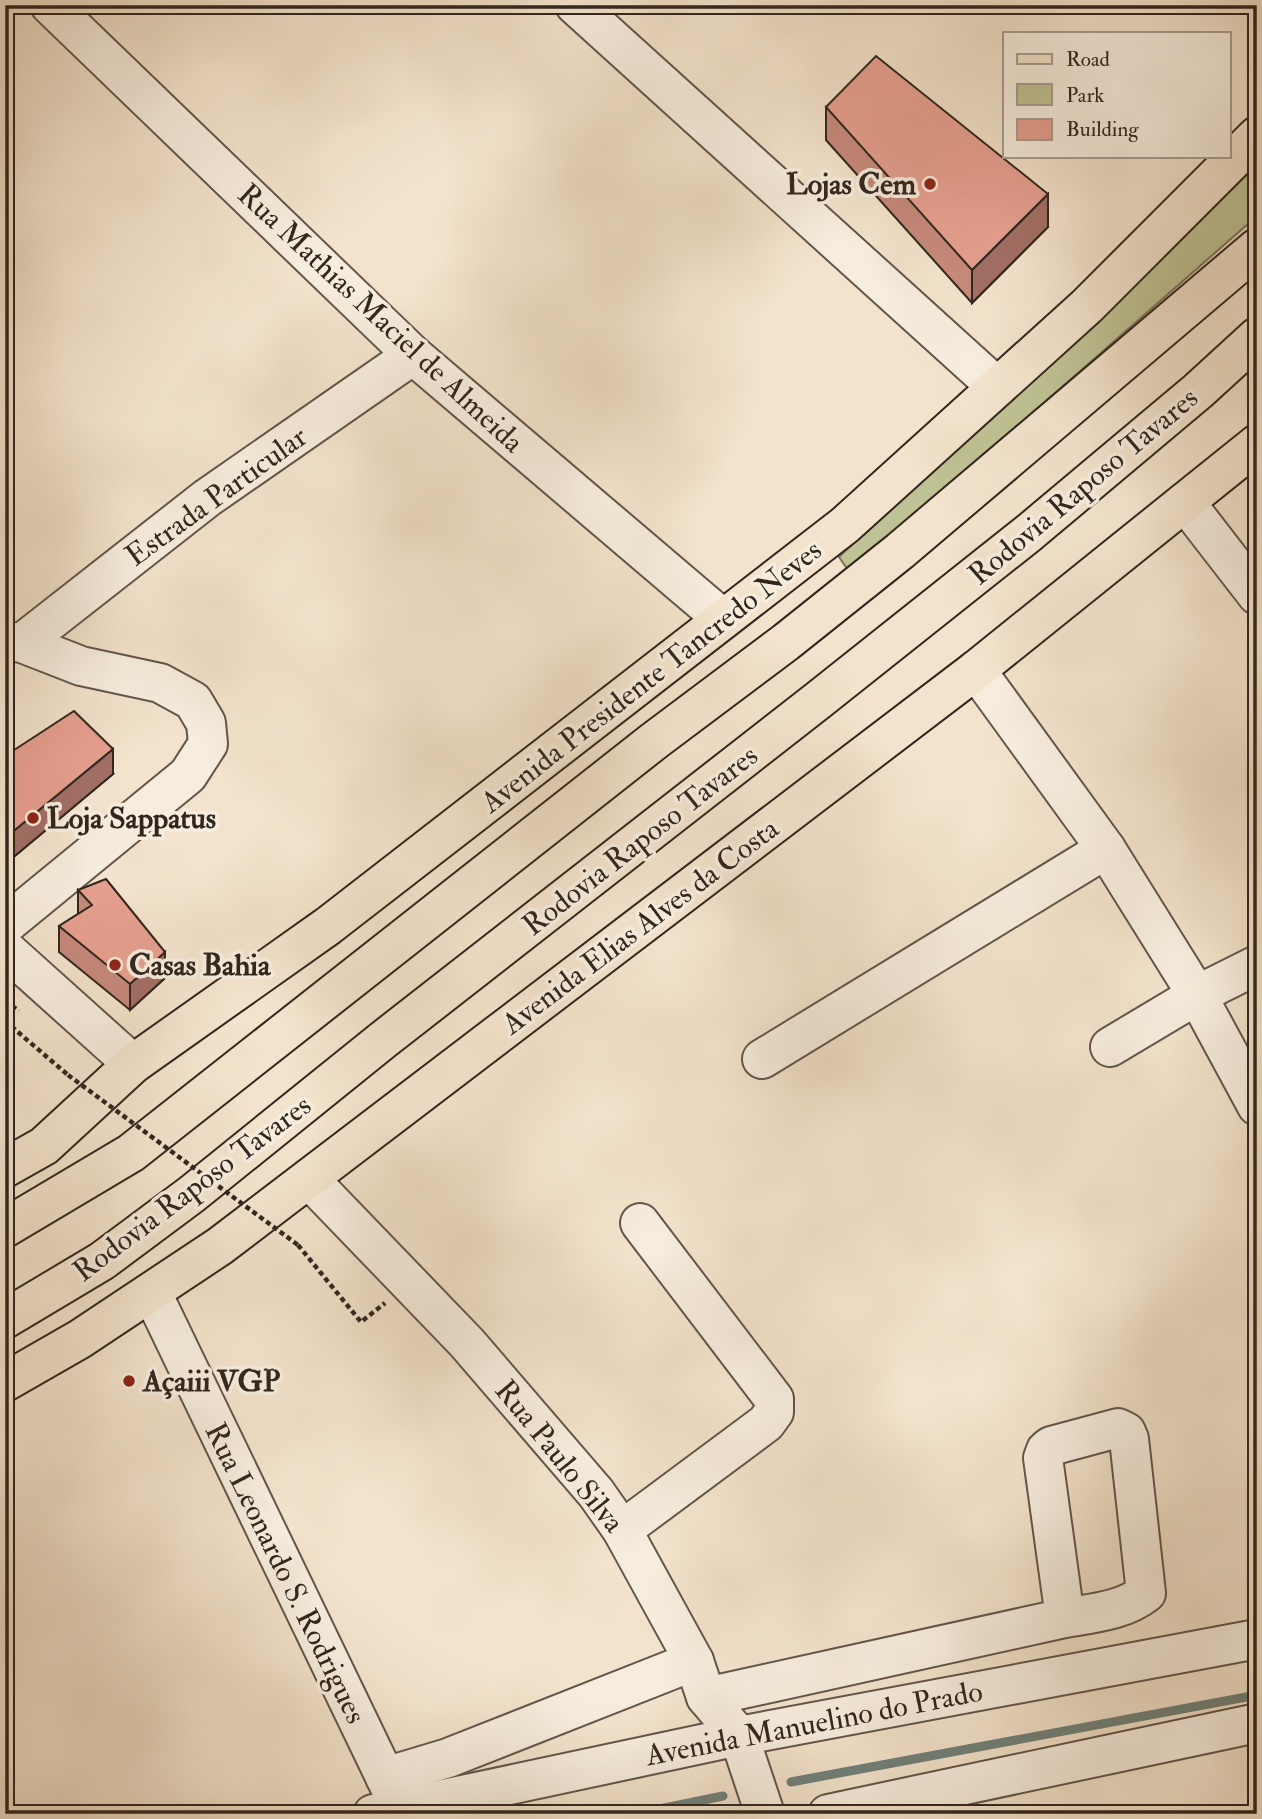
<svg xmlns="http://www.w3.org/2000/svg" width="1262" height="1819" font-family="'IM FELL Double Pica',serif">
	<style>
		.green { fill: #bfc294; stroke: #787459; stroke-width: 2 }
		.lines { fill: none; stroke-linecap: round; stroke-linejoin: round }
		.stream { stroke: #71817a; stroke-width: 9 }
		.minor-casing { stroke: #62554a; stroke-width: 42 }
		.major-casing { stroke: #31261e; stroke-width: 42 }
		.highway-casing { stroke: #31261e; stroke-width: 42 }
		.path { stroke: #31261e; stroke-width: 4.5; stroke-dasharray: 5 3.5; stroke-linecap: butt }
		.minor { stroke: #f7edde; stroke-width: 38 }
		.major { stroke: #f3e3cc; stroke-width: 38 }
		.highway { stroke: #f3e3cc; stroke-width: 38 }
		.path-bridge { stroke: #31261e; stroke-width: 4.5; stroke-dasharray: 5 3.5; stroke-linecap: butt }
		.wall { fill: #c6897b; stroke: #31261e; stroke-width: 2 }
		.shaded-wall { fill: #a16f64; stroke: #31261e; stroke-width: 2 }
		.building { fill: #e69f8f; stroke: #31261e; stroke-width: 2 }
		.poi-dot { fill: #8f2418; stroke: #f7edde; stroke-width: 2.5 }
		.labels { text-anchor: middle; stroke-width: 7; stroke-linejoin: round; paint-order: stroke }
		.poi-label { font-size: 30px; font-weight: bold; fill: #31261e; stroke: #f7edde; text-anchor: start }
		.street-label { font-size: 30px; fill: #31261e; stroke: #f7edde }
	</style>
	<rect width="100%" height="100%" fill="#f3e3cc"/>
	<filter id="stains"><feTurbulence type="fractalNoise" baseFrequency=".00286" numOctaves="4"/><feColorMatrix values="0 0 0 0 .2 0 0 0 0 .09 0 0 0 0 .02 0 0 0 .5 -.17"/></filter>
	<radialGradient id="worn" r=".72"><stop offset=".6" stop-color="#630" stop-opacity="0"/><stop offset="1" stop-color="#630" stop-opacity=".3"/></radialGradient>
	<polygon class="green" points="1257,156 1257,216 850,573 839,557 1055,353"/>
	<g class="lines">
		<g class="stream">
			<polyline points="791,1782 1257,1695"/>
			<polyline points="635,1814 723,1796"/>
		</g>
		<g class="minor-casing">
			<g id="minor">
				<polyline points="50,5 413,355 723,619"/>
				<polyline points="575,5 997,387"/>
				<polyline points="1185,502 1257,595"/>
				<polyline points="5,641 22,643 81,666 160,683 193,701 206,723 208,744 188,775 5,925"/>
				<polyline points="22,643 207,498 413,355"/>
				<polyline points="976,670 1106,849 1197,995 1257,1106"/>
				<polyline points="5,949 133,1064"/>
				<polyline points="1110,1047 1197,995 1257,965"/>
				<polyline points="762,1059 1106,849"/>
				<polyline points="309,1179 467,1343 596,1493 622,1530 694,1661 706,1697 739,1736 765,1814"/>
				<polyline points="152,1293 403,1814"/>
				<polyline points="622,1530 766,1423 774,1412 774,1399 640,1223"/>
				<path d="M 706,1697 L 1065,1618 C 1093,1613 1123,1611 1146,1593 L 1129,1439 L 1126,1432 L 1118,1428 L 1051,1446 L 1046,1450 L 1043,1458 L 1065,1618"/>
				<polyline points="385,1777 448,1758 694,1661"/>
				<polyline points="373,1814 739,1736 1257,1639"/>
				<polyline points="828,1814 1257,1723"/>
			</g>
		</g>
		<g class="major-casing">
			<g id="major">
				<polyline points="5,1168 44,1146 133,1064 328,926 845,525 1087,306 1257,136"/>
				<polyline points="5,1382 80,1339 220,1246 976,670 1257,444"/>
			</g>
		</g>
		<g class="highway-casing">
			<g id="highway">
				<polyline points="5,1228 131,1153 654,741 786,642 900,551 1257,248"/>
				<polyline points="5,1319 102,1261 192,1194 383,1040 816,702 1030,532 1198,391 1257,337"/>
			</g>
		</g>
		<g class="path">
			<polyline points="5,1001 19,1011"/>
			<polyline points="5,1021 68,1075"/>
			<polyline points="298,1245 361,1322 385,1303"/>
		</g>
		<use href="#minor" class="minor"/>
		<use href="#major" class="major"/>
		<use href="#highway" class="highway"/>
		<polyline class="path-bridge" points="68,1075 298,1245"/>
	</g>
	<g class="wall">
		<polygon points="826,107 1048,227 972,303 826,140"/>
		<polygon points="5,756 113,774 10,860 5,855"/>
		<polygon points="78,890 165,978 130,1010 59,952 59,926 78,914"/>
	</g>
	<g class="shaded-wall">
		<polygon points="1048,194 1048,227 972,303 972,270"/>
		<polygon points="113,749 113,774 10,860 10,834"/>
		<polygon points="165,952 165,978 130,1010 130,984"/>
	</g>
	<g class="building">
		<polygon points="876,56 1048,194 972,270 826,107"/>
		<polygon points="74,711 113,749 10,834 5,830 5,756"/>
		<polygon points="106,879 165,952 130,984 59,926 92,905 78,890"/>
	</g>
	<g class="poi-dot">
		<circle cx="930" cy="184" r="7"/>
		<circle cx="33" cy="818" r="7"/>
		<circle cx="115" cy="965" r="7"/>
		<circle cx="129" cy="1381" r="7"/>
	</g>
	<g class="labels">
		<g class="poi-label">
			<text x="916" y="194" text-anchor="end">Lojas Cem</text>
			<text x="47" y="828">Loja Sappatus</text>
			<text x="129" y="975">Casas Bahia</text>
			<text x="143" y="1391">Açaiii VGP</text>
		</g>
		<g class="street-label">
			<text transform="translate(381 318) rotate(43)" y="10">Rua Mathias Maciel de Almeida</text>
			<text transform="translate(1083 486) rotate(-40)" y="10">Rodovia Raposo Tavares</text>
			<text transform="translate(216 496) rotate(-36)" y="10">Estrada Particular</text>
			<text transform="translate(651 676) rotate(-38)" y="10">Avenida Presidente Tancredo Neves</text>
			<text transform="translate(640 840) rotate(-38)" y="10">Rodovia Raposo Tavares</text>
			<text transform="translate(640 926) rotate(-37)" y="10">Avenida Elias Alves da Costa</text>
			<text transform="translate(192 1188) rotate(-37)" y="10">Rodovia Raposo Tavares</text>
			<text transform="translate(560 1456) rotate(51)" y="10">Rua Paulo Silva</text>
			<text transform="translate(286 1573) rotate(64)" y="10">Rua Leonardo S. Rodrigues</text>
			<text transform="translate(814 1723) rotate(-11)" y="10">Avenida Manuelino do Prado</text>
		</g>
	</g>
	<rect width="1262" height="1819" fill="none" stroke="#f3e3cc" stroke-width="28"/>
	<rect x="7" y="7" width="1248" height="1805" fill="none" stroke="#31261e" stroke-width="3.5"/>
	<rect x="14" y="14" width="1234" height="1791" fill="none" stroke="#31261e" stroke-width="2"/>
	<rect x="1003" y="32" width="228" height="126" fill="#f7edde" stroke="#a89d91" stroke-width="2"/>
	<rect x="1017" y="54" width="35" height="10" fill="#f3e3cc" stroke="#a89d91" stroke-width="2"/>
	<text x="1066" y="66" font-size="21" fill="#31261e">Road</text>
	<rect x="1017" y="84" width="35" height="21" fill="#bfc294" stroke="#a89d91" stroke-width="2"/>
	<text x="1066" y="102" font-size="21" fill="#31261e">Park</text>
	<rect x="1017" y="119" width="35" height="21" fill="#e69f8f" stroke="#a89d91" stroke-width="2"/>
	<text x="1066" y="136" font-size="21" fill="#31261e">Building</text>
	<rect width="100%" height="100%" filter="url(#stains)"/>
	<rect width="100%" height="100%" fill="url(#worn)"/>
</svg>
